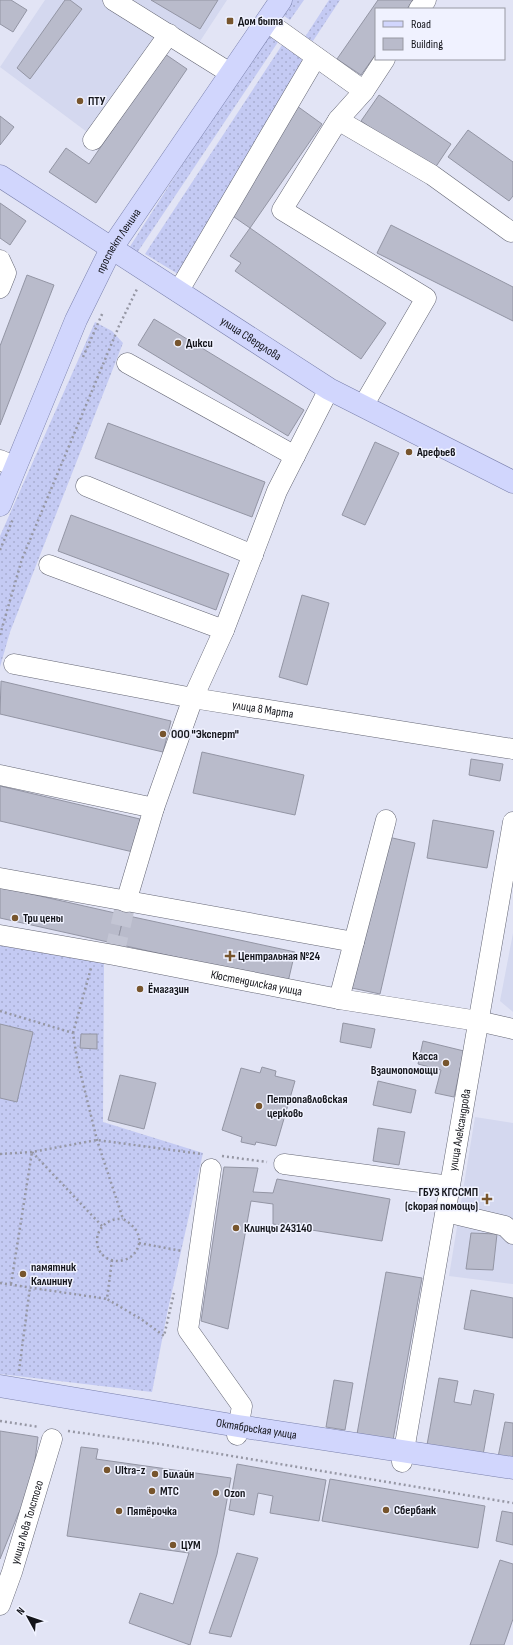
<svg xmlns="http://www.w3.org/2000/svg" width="513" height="1645" font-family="'Sofia Sans Condensed',sans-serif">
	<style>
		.built { fill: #d4d8ef }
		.grass { fill: url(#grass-dots) }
		.building { fill: #b9bbcb; stroke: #9395a4 }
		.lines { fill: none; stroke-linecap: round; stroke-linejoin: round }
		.minor-tunnel { stroke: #c3c5d4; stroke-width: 20; stroke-dasharray: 20 10; stroke-linecap: butt }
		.minor-casing { stroke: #646674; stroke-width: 21 }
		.major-casing { stroke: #7a80ac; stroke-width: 23 }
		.path { stroke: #9697a4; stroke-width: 2.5; stroke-dasharray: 2 3; stroke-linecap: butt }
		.minor { stroke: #fff; stroke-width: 20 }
		.major { stroke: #d1d6fd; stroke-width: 22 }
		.poi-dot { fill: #77552d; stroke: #f0f2ff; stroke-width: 1.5 }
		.labels { text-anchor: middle; stroke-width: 3; stroke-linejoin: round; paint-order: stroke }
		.poi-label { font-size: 12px; font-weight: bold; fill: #13141a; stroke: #f0f2ff; text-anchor: start }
		.street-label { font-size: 12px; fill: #13141a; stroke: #f0f2ff }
	</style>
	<defs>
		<pattern id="grass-dots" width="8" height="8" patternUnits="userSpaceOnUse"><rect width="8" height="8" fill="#c4caf3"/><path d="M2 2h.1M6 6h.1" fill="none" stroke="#a8add0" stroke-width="1.8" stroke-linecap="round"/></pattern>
	</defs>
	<rect width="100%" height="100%" fill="#e2e4f5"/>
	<g class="built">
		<polygon points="45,0 227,0 189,58 160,39 91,135 0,67"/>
		<polygon points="513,933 513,1012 500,1001"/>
		<polygon points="475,1117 513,1123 513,1284 449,1276"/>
	</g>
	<g class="grass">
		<polygon points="291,0 304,0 290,20 281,14"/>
		<polygon points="329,0 340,0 313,41 305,37"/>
		<polygon points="268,31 280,39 137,253 129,248"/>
		<polygon points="282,45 305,61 178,274 145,254"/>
		<polygon points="95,322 112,331 123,343 10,632 0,667 0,536"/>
		<polygon points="0,944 104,962 103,1122 203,1153 167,1314 152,1392 0,1374"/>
	</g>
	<g class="building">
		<polygon points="0,0 11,0 27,10 13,32 0,24"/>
		<polygon points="65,0 70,0 82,9 30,79 17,68"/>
		<polygon points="151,0 218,0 200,29"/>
		<polygon points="378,0 413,0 407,9 376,9 376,54 361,75 337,59"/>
		<polygon points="165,54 187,69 96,203 49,172 66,148 89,164"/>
		<polygon points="379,95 451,144 433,171 361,121"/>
		<polygon points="297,106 322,124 250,228 224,210"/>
		<polygon points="0,116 14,127 0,145"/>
		<polygon points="468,130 513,162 513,196 509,201 448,157"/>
		<polygon points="0,203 26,221 10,245 0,238"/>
		<polygon points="391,225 513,287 513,321 377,253"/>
		<polygon points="250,228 386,323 361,359 235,271 241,263 230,256"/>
		<polygon points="27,275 54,285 0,425 0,346"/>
		<polygon points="154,319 304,410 288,436 138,345"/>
		<polygon points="108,423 265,482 252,517 95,458"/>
		<polygon points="375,442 399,453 365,525 342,515"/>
		<polygon points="71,515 229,574 216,610 58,551"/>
		<polygon points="302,595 329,603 307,685 279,677"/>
		<polygon points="1,681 171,721 163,752 0,714"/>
		<polygon points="202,752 304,775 295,815 193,793"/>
		<polygon points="471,759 503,764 500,781 469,775"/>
		<polygon points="0,786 140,819 133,852 0,821"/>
		<polygon points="433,820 494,831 487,868 427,858"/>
		<polygon points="388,837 415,843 380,994 352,988"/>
		<polygon points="0,887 124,915 117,944 0,918"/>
		<polygon points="124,915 295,952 288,982 117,944"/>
		<polygon points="343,1023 375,1029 371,1048 340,1042"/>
		<polygon points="0,1024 33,1032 17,1102 0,1098"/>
		<polygon points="81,1034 97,1034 97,1049 80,1048"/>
		<polygon points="423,1041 464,1051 454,1097 435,1093 441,1070 418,1064"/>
		<polygon points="262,1067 276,1071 275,1076 295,1081 276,1146 256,1142 255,1145 241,1142 242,1137 222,1130 241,1068 260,1073"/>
		<polygon points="120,1075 156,1083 144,1129 108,1120"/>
		<polygon points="378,1081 416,1090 411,1113 373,1105"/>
		<polygon points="378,1128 405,1132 399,1165 373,1161"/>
		<polygon points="224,1167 258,1168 253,1192 273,1193 277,1179 390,1199 382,1241 273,1224 273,1204 251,1201 228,1329 201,1321"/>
		<polygon points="471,1233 497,1234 493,1270 466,1269"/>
		<polygon points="386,1272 422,1278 393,1440 357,1434"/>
		<polygon points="471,1290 513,1298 513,1338 464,1329"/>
		<polygon points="439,1378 458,1381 454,1402 471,1405 474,1390 494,1394 483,1455 427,1445"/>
		<polygon points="334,1380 353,1383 345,1430 326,1427"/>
		<polygon points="505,1422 513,1423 513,1460 498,1457"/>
		<polygon points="0,1431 38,1437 29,1506 19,1512 0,1559"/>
		<polygon points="81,1447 98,1449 96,1459 231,1478 217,1554 190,1645 129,1623 140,1593 173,1604 189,1553 67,1536"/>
		<polygon points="237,1464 326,1480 319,1521 270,1513 273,1496 258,1493 254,1515 229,1510"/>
		<polygon points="330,1479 485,1506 478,1548 322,1521"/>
		<polygon points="502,1511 513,1513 513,1545 496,1541"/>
		<polygon points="237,1553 258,1558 231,1637 209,1633"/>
		<polygon points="500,1560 513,1564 513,1619 504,1645 470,1645"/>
	</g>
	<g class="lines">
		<polyline class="minor-tunnel" points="114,955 126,902"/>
		<g class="minor-casing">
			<g id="minor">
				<polyline points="113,0 230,73"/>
				<polyline points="419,9 426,0"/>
				<polyline points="266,21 364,91 338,120 282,210 426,298 363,406"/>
				<polyline points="364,91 385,59"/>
				<polyline points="338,120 432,175 511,232"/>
				<polyline points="93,140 169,34"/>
				<polyline points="0,260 6,273 0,288"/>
				<polyline points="178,292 316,57"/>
				<polyline points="127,363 295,456"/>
				<polyline points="0,460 16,467"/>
				<polyline points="86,486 253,555"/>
				<polyline points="49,565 224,630"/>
				<path id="s1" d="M 14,664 L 193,698 L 513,749"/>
				<polyline points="0,775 154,808"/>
				<polyline points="0,878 354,942"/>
				<polyline points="126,902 154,808 193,698 224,630 277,491 329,389"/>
				<path id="s2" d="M 0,935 L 114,955 L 339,999 L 478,1021 L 513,1029"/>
				<polyline points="339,999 386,820"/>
				<polyline points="284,1164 450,1186"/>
				<polyline points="211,1169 188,1330 242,1406 237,1435"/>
				<polyline points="446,1212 505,1226 513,1234"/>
				<path id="s3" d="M 402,1462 L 513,822"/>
				<path id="s4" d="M 0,1605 L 12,1572 L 52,1439"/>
			</g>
		</g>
		<g class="major-casing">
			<g id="major">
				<path id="s5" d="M 0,176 L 329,389 L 513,482"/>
				<path id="s6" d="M 0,505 L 76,320 L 111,249 L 281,0"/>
				<path id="s7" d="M 0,1386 L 238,1426 L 513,1468"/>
			</g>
		</g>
		<g class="path">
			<polyline points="83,357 103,312"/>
			<polyline points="0,550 13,519"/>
			<polyline points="0,635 22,559 119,326 138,287"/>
			<path d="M 0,1011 L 73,1033 L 77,1059 L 97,1140 L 123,1219 C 138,1227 146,1242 132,1256 C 128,1259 122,1261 117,1261 C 88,1259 91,1217 123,1219"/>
			<polyline points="73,1033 91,968"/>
			<polyline points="32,1152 102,1226"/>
			<polyline points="0,1154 32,1152 97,1140 202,1154"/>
			<polyline points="222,1156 267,1162"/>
			<polyline points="139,1243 182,1251"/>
			<polyline points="112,1260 107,1299 141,1319 164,1336 174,1293"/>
			<polyline points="0,1283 107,1299"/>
			<polyline points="11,1284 32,1152"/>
			<polyline points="19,1371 30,1287"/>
			<polyline points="0,1421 39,1427"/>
			<polyline points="68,1431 160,1444 513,1503"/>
		</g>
		<use href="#minor" class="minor"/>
		<use href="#major" class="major"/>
	</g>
	<g class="poi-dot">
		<rect x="226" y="17" width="8" height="8" rx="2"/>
		<circle cx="80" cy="101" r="4"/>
		<circle cx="178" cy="343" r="4"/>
		<circle cx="409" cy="452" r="4"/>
		<circle cx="163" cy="734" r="4"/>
		<circle cx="15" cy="918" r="4"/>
		<path d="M228 950h4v4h4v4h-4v4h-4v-4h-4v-4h4z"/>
		<circle cx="140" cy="989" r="4"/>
		<circle cx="446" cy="1063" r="4"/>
		<circle cx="259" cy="1106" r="4"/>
		<path d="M485 1193h4v4h4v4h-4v4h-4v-4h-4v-4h4z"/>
		<circle cx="236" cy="1228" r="4"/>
		<circle cx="23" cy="1274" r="4"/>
		<circle cx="107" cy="1470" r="4"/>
		<circle cx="155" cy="1474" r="4"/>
		<circle cx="152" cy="1491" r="4"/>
		<circle cx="216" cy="1493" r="4"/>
		<circle cx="386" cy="1510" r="4"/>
		<circle cx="119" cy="1511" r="4"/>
		<circle cx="173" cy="1545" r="4"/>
	</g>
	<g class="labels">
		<g class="poi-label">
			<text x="238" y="25">Дом быта</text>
			<text x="88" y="105">ПТУ</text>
			<text x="186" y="347">Дикси</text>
			<text x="417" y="456">Арефьев</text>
			<text x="171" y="738">ООО "Эксперт"</text>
			<text x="23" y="922">Три цены</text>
			<text x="238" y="960">Центральная №24</text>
			<text x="148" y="993">Ёмагазин</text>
			<text x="438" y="1060" text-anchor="end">Касса<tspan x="438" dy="14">Взаимопомощи</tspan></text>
			<text x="267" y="1103">Петропавловская<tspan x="267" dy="14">церковь</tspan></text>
			<text x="478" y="1196" text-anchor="end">ГБУЗ КГССМП<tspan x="478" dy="14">(скорая помощь)</tspan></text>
			<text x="244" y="1232">Клинцы 243140</text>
			<text x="31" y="1271">памятник<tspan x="31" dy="14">Калинину</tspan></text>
			<text x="115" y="1474">Ultra-z</text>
			<text x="163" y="1478">Билайн</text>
			<text x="160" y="1495">МТС</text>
			<text x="224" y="1497">Ozon</text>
			<text x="394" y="1514">Сбербанк</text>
			<text x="127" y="1515">Пятёрочка</text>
			<text x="181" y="1549">ЦУМ</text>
		</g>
		<g class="street-label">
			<text dy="4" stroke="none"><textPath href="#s6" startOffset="290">проспект Ленина</textPath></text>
			<text dy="4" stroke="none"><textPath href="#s5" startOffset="299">улица Свердлова</textPath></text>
			<text dy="4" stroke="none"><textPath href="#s1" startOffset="253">улица 8 Марта</textPath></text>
			<text dy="4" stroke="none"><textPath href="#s2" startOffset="261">Кюстендилская улица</textPath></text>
			<text dy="4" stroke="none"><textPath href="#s3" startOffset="337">улица Александрова</textPath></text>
			<text dy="4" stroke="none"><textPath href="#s7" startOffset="260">Октябрьская улица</textPath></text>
			<text dy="4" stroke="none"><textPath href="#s4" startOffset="87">улица Льва Толстого</textPath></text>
		</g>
	</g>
	<rect x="375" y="8" width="130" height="52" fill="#f0f2ff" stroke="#9899a3"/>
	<rect x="383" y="21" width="20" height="6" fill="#d1d6fd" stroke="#9899a3"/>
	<text x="411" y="28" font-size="12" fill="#13141a">Road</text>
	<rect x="383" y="38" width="20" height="12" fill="#b9bbcb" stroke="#9899a3"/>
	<text x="411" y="48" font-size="12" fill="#13141a">Building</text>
	<g transform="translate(28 1617) rotate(310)" stroke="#f0f2ff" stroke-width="3" paint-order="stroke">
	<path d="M0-3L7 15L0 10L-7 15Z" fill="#13141a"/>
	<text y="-6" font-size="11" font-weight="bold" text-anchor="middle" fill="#13141a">N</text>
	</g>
</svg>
